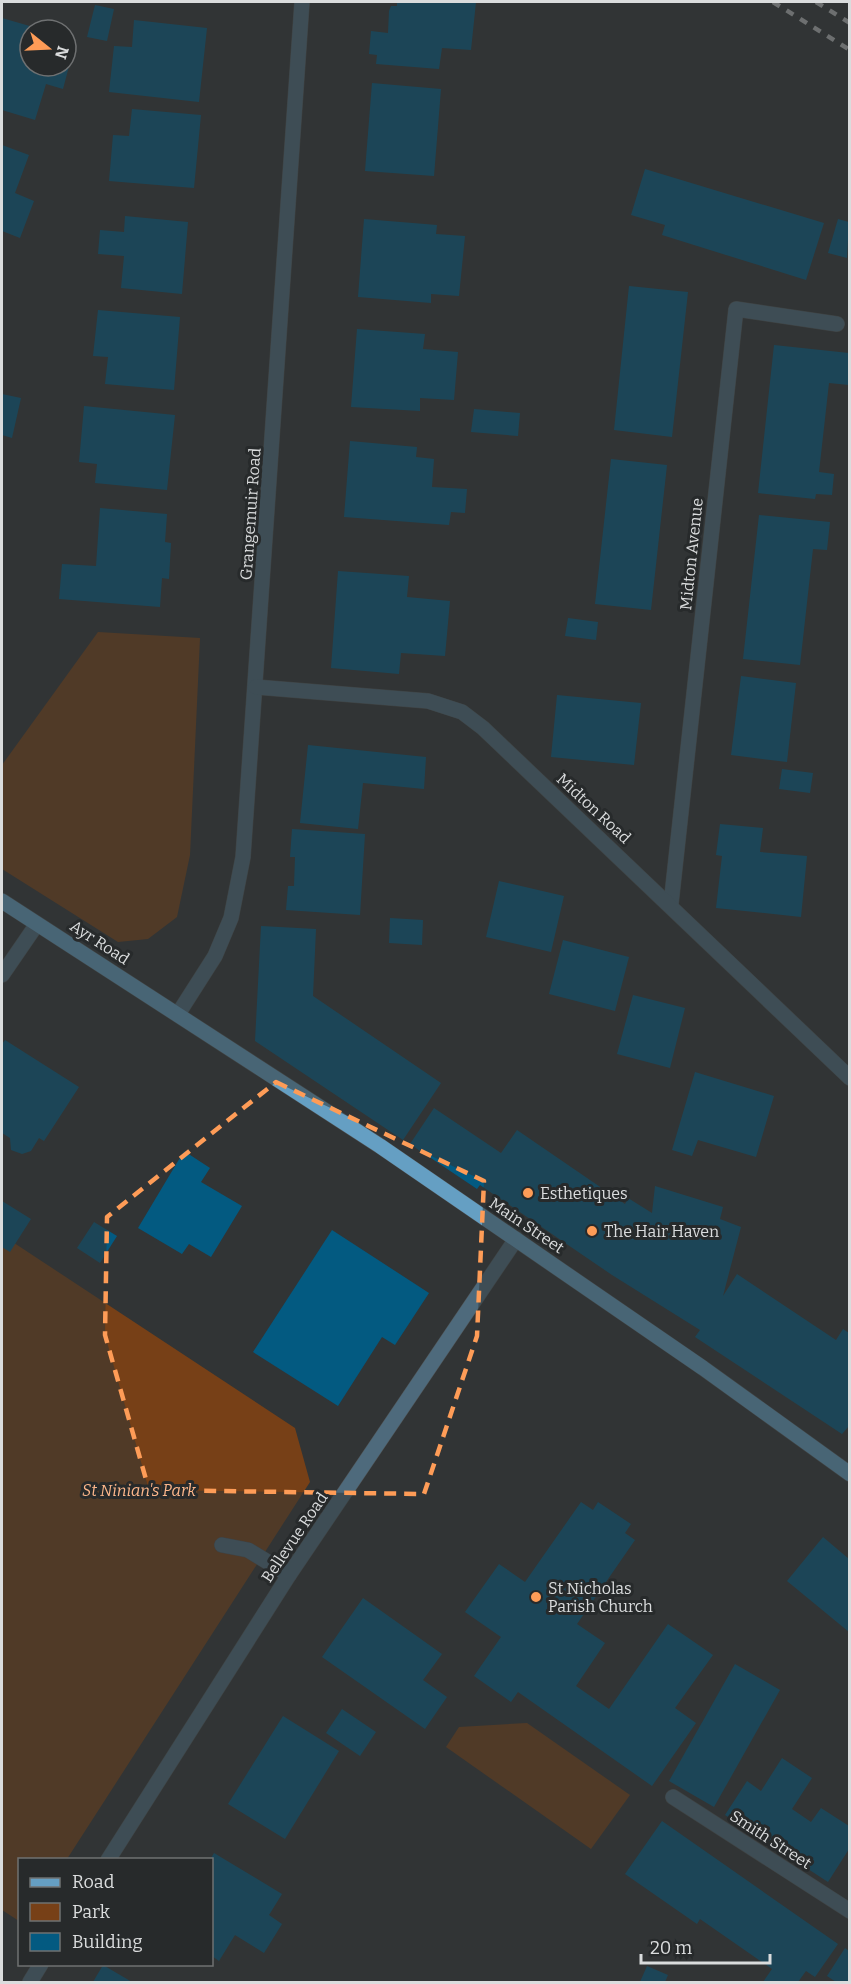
<svg xmlns="http://www.w3.org/2000/svg" width="851" height="1984" font-family="Bitter,serif">
	<style>
		.green { fill: #774017 }
		.building { fill: #035a81 }
		.lines { fill: none; stroke-linecap: round; stroke-linejoin: round }
		.service-casing { stroke: #4f5253; stroke-width: 16 }
		.minor-casing { stroke: #4f5253; stroke-width: 16 }
		.tertiary-casing { stroke: #4f5253; stroke-width: 16 }
		.primary-casing { stroke: #4f5253; stroke-width: 16 }
		.service { stroke: #4e6a7c; stroke-width: 15 }
		.minor { stroke: #4e6a7c; stroke-width: 15 }
		.tertiary { stroke: #4e6a7c; stroke-width: 15 }
		.primary { stroke: #659fc3; stroke-width: 15 }
		.rail { stroke: #b5b7b8; stroke-width: 4.5; stroke-dasharray: 8 8; stroke-linecap: butt }
		.marked { fill: none; stroke: #fe9c57; stroke-width: 4.5; stroke-dasharray: 12 8; stroke-linejoin: round }
		.poi-dot { fill: #fe9c57; stroke: #272a2b; stroke-width: 2 }
		.labels { text-anchor: middle; stroke-width: 6; stroke-linejoin: round; paint-order: stroke }
		.street-label { font-size: 16px; fill: #dadcdd; stroke: #272a2b }
		.poi-label { font-size: 16px; fill: #dadcdd; stroke: #272a2b; text-anchor: start }
		.park-label { font-size: 16px; font-style: italic; fill: #fdb78b; stroke: #272a2b }
	</style>
	<rect width="100%" height="100%" fill="#313435"/>
	<g class="green">
		<polygon points="98,632 200,638 190,855 177,917 148,939 118,942 2,869 2,765"/>
		<polygon points="2,1235 295,1428 310,1482 67,1859 20,1860 19,1921 2,1910"/>
		<polygon points="527,1723 630,1795 591,1849 446,1747 459,1727"/>
	</g>
	<g class="building">
		<polygon points="397,2 476,2 471,50 442,48 439,69 376,64 377,55 369,54 371,31 388,33 389,11 391,6 397,6"/>
		<polygon points="95,5 114,9 107,41 87,37"/>
		<polygon points="2,18 40,29 30,30 30,66 66,66 66,53 72,55 63,89 46,84 35,120 2,110"/>
		<polygon points="134,20 207,28 199,102 109,92 114,46 132,47"/>
		<polygon points="372,83 441,89 434,176 365,171"/>
		<polygon points="132,109 201,115 194,188 109,181 113,135 129,136"/>
		<polygon points="2,145 29,155 15,193 34,201 20,238 2,231"/>
		<polygon points="645,169 824,223 806,280 662,235 665,225 631,215"/>
		<polygon points="125,216 188,222 182,294 121,288 124,256 98,254 100,230 124,232"/>
		<polygon points="364,219 437,225 436,234 465,236 459,296 431,294 431,303 358,297"/>
		<polygon points="838,219 849,222 847,258 828,253"/>
		<polygon points="629,286 688,292 672,437 614,430"/>
		<polygon points="98,310 180,317 174,390 105,384 108,357 93,356"/>
		<polygon points="357,329 425,334 423,349 458,352 454,400 420,398 420,411 351,407"/>
		<polygon points="774,345 849,353 849,385 829,383 819,472 834,474 832,495 816,494 815,499 758,493"/>
		<polygon points="2,394 21,398 12,438 2,435"/>
		<polygon points="84,406 175,415 167,490 95,483 97,464 79,462"/>
		<polygon points="474,409 520,413 518,436 471,432"/>
		<polygon points="350,441 417,447 416,457 434,459 432,487 467,489 465,513 451,512 449,525 344,517"/>
		<polygon points="611,459 667,465 651,610 595,604"/>
		<polygon points="100,508 167,514 165,542 171,543 169,579 162,578 160,607 59,599 62,564 96,566"/>
		<polygon points="759,515 830,522 827,550 813,549 800,665 743,659"/>
		<polygon points="338,571 409,576 407,597 450,601 445,656 401,653 399,674 331,668"/>
		<polygon points="568,618 598,622 596,640 565,636"/>
		<polygon points="741,676 796,683 787,762 731,755"/>
		<polygon points="557,695 641,703 634,765 551,757"/>
		<polygon points="308,745 426,757 424,789 363,783 358,829 300,823"/>
		<polygon points="782,769 813,773 810,793 779,789"/>
		<polygon points="720,824 763,828 760,852 807,856 801,917 716,908 722,856 716,855"/>
		<polygon points="292,829 365,834 360,915 286,910 288,886 294,886 295,857 290,857"/>
		<polygon points="499,881 564,896 551,952 486,937"/>
		<polygon points="390,918 423,920 422,945 389,943"/>
		<polygon points="261,926 316,929 313,996 441,1083 403,1140 255,1041"/>
		<polygon points="563,940 629,957 615,1011 549,994"/>
		<polygon points="633,995 685,1008 670,1068 617,1054"/>
		<polygon points="5,1040 79,1087 44,1141 39,1138 31,1151 22,1154 11,1150 10,1138 2,1133 2,1044"/>
		<polygon points="695,1072 774,1096 756,1157 698,1140 692,1156 672,1150"/>
		<polygon points="434,1108 501,1153 517,1130 625,1204 628,1198 652,1213 655,1186 723,1207 720,1219 741,1227 723,1296 737,1274 836,1340 843,1329 849,1333 849,1426 842,1434 695,1337 700,1330 612,1275 480,1185 477,1189 410,1144"/>
		<polygon points="184,1151 210,1168 201,1182 242,1206 211,1257 189,1244 182,1254 138,1228"/>
		<polygon points="2,1201 31,1219 10,1252 2,1247"/>
		<polygon points="94,1222 117,1236 100,1263 77,1248"/>
		<polygon points="332,1230 429,1293 395,1345 382,1337 338,1406 253,1352"/>
		<polygon points="581,1502 593,1510 598,1502 631,1524 625,1533 635,1540 577,1624 605,1643 576,1686 609,1709 668,1624 713,1655 675,1708 696,1723 652,1786 518,1692 511,1702 474,1676 501,1637 465,1612 499,1564 525,1582"/>
		<polygon points="823,1537 849,1559 849,1632 787,1581"/>
		<polygon points="363,1598 442,1654 423,1680 447,1697 425,1729 322,1657"/>
		<polygon points="735,1664 780,1690 714,1807 669,1781"/>
		<polygon points="342,1709 376,1732 360,1756 326,1733"/>
		<polygon points="283,1716 339,1751 285,1839 228,1804"/>
		<polygon points="782,1758 812,1778 792,1809 811,1822 821,1808 849,1826 849,1849 828,1882 725,1815 747,1781 761,1791"/>
		<polygon points="662,1821 838,1944 815,1977 806,1971 798,1982 763,1982 772,1969 700,1919 697,1924 625,1874"/>
		<polygon points="214,1853 282,1894 269,1915 282,1924 264,1953 235,1935 219,1961 212,1956 210,1860"/>
		<polygon points="845,1948 849,1951 849,1981 836,1982 827,1976"/>
		<polygon points="103,1965 132,1982 93,1982"/>
		<polygon points="647,1966 668,1975 665,1982 640,1982"/>
	</g>
	<g class="lines">
		<g class="service-casing">
			<polyline id="service" points="222,1545 248,1550 289,1575"/>
		</g>
		<g class="minor-casing">
			<g id="minor">
				<polyline points="671,904 736,309 837,324"/>
				<polyline points="2,975 37,924"/>
				<polyline points="178,1014 215,956 231,918 243,857 302,2"/>
				<polyline points="673,1797 850,1911"/>
			</g>
		</g>
		<g class="tertiary-casing">
			<g id="tertiary">
				<polyline points="256,687 428,701 462,712 483,728 850,1078"/>
				<polyline points="108,1860 289,1575 516,1239"/>
				<polyline points="30,1982 41,1964"/>
			</g>
		</g>
		<g class="primary-casing">
			<polyline id="primary" points="2,901 380,1146 703,1368 850,1474"/>
		</g>
		<use href="#service" class="service"/>
		<use href="#minor" class="minor"/>
		<use href="#tertiary" class="tertiary"/>
		<use href="#primary" class="primary"/>
		<g class="rail">
			<polyline points="773,2 850,50"/>
			<polyline points="816,2 850,23"/>
		</g>
	</g>
	<path d="M0 0H851V1984H0ZM 276,1082 L 484,1181 L 477,1336 L 424,1494 L 149,1490 L 105,1335 L 107,1217 Z" fill="#313435" fill-opacity=".55" fill-rule="evenodd"/>
	<path class="marked" d="M 276,1082 L 484,1181 L 477,1336 L 424,1494 L 149,1490 L 105,1335 L 107,1217 Z"/>
	<g class="poi-dot">
		<circle cx="528" cy="1193" r="6"/>
		<circle cx="592" cy="1231" r="6"/>
		<circle cx="536" cy="1597" r="6"/>
	</g>
	<g class="labels">
		<g class="street-label">
			<text transform="translate(250 514) rotate(-86)" y="6">Grangemuir Road</text>
			<text transform="translate(691 554) rotate(-84)" y="6">Midton Avenue</text>
			<text transform="translate(594 808) rotate(43)" y="6">Midton Road</text>
			<text transform="translate(100 942) rotate(33)" y="6">Ayr Road</text>
			<text transform="translate(527 1225) rotate(34)" y="6">Main Street</text>
			<text transform="translate(294 1537) rotate(-56)" y="6">Bellevue Road</text>
			<text transform="translate(771 1839) rotate(33)" y="6">Smith Street</text>
		</g>
		<g class="poi-label">
			<text x="540" y="1199">Esthetiques</text>
			<text x="604" y="1237">The Hair Haven</text>
			<text x="548" y="1594">St Nicholas<tspan x="548" dy="18">Parish Church</tspan></text>
		</g>
		<g class="park-label">
			<text x="139" y="1496">St Ninian's Park</text>
		</g>
	</g>
	<rect width="851" height="1984" fill="none" stroke="#dadcdd" stroke-width="6"/>
	<rect x="18" y="1858" width="195" height="108" fill="#272a2b" stroke="#6f7172" stroke-width="1.5"/>
	<rect x="30" y="1878" width="30" height="9" fill="#659fc3" stroke="#6f7172" stroke-width="1.5"/>
	<text x="72" y="1888" font-size="18" fill="#dadcdd">Road</text>
	<rect x="30" y="1903" width="30" height="18" fill="#774017" stroke="#6f7172" stroke-width="1.5"/>
	<text x="72" y="1918" font-size="18" fill="#dadcdd">Park</text>
	<rect x="30" y="1933" width="30" height="18" fill="#035a81" stroke="#6f7172" stroke-width="1.5"/>
	<text x="72" y="1948" font-size="18" fill="#dadcdd">Building</text>
	<g transform="translate(48 48) rotate(108)"><circle r="28" fill="#272a2b" stroke="#6f7172" stroke-width="1.5"/>
	<path d="M0-4.5L10 22L0 15L-10 22Z" fill="#fe9c57"/>
	<text y="-9" font-size="16" font-weight="bold" text-anchor="middle" fill="#dadcdd">N</text>
	</g>
	<path d="M641 1954v9h129v-9" fill="none" stroke="#dadcdd" stroke-width="3"/>
	<text x="650" y="1954" font-size="18" fill="#dadcdd" stroke="#272a2b" stroke-width="4.5" paint-order="stroke">20 m</text>
</svg>
